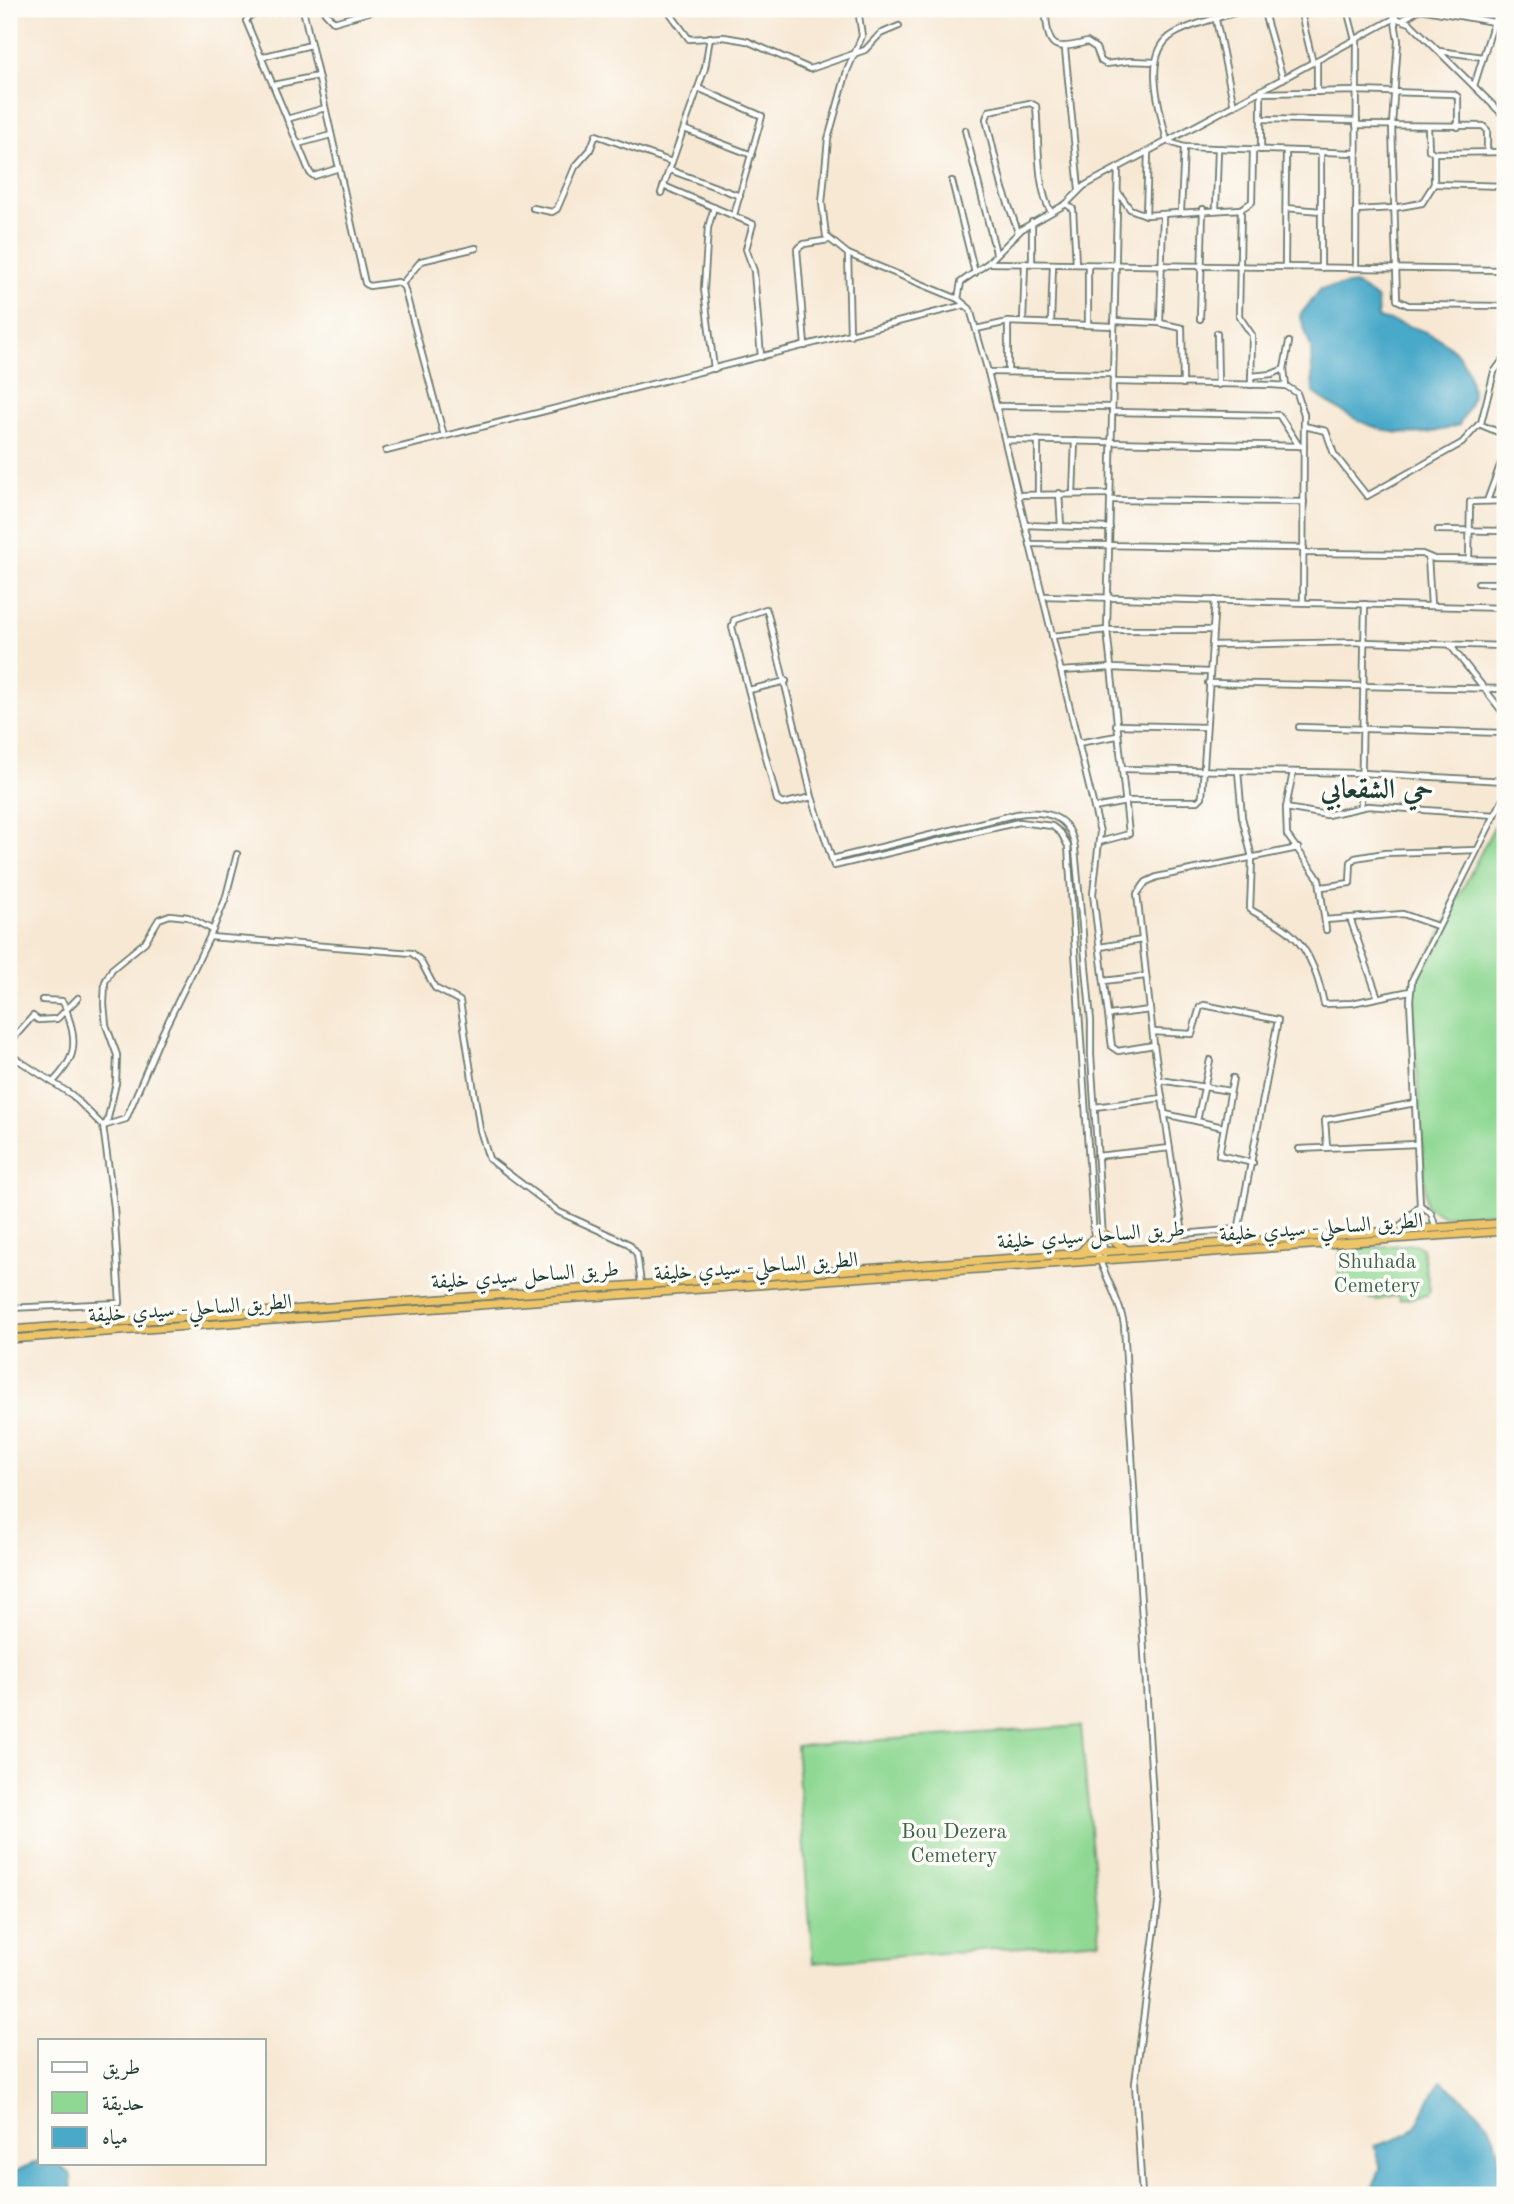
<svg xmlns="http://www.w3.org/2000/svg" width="1514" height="2204" font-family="'Old Standard TT',Amiri,serif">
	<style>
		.green { fill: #8fd893; stroke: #578a64; stroke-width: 2 }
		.water { fill: #4aa9c9; stroke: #34737e; stroke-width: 2 }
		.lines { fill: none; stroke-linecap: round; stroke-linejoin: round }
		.minor-casing { stroke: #6b796c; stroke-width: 8 }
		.highway-casing { stroke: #6b796c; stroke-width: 10 }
		.minor { stroke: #fff; stroke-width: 4.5 }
		.highway { stroke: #eec469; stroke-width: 7 }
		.labels { text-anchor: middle; stroke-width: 7; stroke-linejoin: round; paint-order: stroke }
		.street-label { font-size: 21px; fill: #1f3d34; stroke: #fdfcf7 }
		.park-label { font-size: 21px; fill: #3b644c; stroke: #fdfcf7 }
		.district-label { font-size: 28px; font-weight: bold; fill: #1f3d34; stroke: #fdfcf7 }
	</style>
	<rect width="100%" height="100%" fill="#fdfcf7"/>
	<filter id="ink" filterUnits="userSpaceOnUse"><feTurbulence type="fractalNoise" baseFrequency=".0143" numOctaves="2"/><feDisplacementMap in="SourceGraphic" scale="14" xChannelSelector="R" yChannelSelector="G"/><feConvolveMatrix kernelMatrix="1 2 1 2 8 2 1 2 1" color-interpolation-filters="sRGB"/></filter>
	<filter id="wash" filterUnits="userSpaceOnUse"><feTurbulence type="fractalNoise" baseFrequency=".00686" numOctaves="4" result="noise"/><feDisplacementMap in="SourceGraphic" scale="28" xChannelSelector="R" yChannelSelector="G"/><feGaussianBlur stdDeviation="1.57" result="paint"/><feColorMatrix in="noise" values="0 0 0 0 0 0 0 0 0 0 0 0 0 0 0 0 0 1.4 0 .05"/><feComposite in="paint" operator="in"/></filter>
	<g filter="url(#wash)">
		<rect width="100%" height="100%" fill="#f7e8d4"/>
		<g class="green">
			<polygon points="1505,805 1505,1211 1444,1216 1426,1206 1413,1009 1416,981"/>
			<polygon points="1415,1244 1422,1248 1430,1290 1427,1295 1400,1300 1398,1295 1377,1300 1338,1291 1340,1250"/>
			<polygon points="1081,1726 1100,1941 813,1963 796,1746"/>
		</g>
		<g class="water">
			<path d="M 1355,284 L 1377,299 L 1378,318 C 1420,327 1471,341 1472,395 C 1472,404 1463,416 1459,425 C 1399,446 1362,427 1313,392 L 1311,348 L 1300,315 L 1321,289 Z"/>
			<path d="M 1441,2081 C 1455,2093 1476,2107 1486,2122 C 1499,2141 1506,2177 1492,2195 L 1369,2195 L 1381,2168 L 1374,2146 C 1430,2131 1412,2121 1441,2081 Z"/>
			<polygon points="40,2160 40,2164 58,2164 71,2175 72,2195 9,2195 9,2174"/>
		</g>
	</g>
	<g filter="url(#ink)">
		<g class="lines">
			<g class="minor-casing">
				<g id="minor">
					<polyline points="298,9 250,15 246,21 310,173 314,176 339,168"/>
					<polyline points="303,9 365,283 369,286 398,282 404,287 444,436"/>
					<polyline points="322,9 334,22 379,9"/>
					<polyline points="667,9 689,39 724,37 747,41 810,69 865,50 880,34 899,26"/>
					<polyline points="858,9 862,36 847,71 828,139 822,203 826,236 848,254 958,299 970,309 988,372 1100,832 1093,894 1112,1047 1118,1051 1154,1045"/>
					<path d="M 1045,9 C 1049,44 1048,53 1087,42 L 1096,48 L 1101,61 L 1106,64 L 1130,61 L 1156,62"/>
					<path d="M 1247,9 C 1224,17 1195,22 1174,34 C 1140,53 1161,112 1167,141 L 1184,147 L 1355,153"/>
					<polyline points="1263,9 1283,79"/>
					<polyline points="1300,9 1313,63"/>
					<polyline points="1347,9 1355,40"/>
					<polyline points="1393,9 1398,41 1392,125 1397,300 1408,305 1505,306"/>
					<polyline points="1404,19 1420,9 1505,24"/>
					<polyline points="1216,20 1234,106"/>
					<polyline points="1065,49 1079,189"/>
					<polyline points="1439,51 1483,57"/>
					<polyline points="261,57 311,45"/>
					<polyline points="1317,60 1317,92"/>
					<polyline points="273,85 318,76"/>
					<polyline points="1474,86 1498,9"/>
					<polyline points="698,88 762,116 734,215"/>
					<polyline points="1261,91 1261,150"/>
					<polyline points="1261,93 1357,91 1454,94 1458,97 1458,127"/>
					<polyline points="1503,114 1505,107"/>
					<polyline points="287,119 325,108"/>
					<polyline points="1262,119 1357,121"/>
					<polyline points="1356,125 1483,126 1487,130 1487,152"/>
					<polyline points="1428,127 1429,150 1434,153 1505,152"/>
					<polyline points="684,129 752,155"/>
					<polyline points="965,130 996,253"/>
					<polyline points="298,144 331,135"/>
					<polyline points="670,170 740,196"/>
					<polyline points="952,181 975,273"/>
					<polyline points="1434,184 1505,186"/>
					<polyline points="664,186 753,224 746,249 754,271 761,357"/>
					<polyline points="1118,192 1130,209 1146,215 1241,209 1239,316 1252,335 1251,385"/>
					<polyline points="661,193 705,68 710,37"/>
					<polyline points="1066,204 1073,209 1076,264"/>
					<polyline points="714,207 708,228 704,289 714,369"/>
					<polyline points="533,208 552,212 557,209 575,167 590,150 596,135 672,162"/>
					<polyline points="1286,208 1321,211"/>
					<polyline points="1216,209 1218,149"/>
					<polyline points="1241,209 1252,202 1253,150"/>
					<polyline points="1356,210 1394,208 1422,203 1434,184 1434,153"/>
					<polyline points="1181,211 1184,147"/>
					<polyline points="1146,215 1148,152"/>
					<polyline points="1032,222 1032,263"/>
					<path d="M 1018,232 L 1002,186 L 986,119 L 989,111 L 1030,103 L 1036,106 C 1039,135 1036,188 1051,212"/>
					<polyline points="848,254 850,335"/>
					<polyline points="989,263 1505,270"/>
					<polyline points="1285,267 1286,152"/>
					<polyline points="1321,268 1321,152"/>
					<polyline points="1356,268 1357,38"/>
					<polyline points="402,284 421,261 476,248"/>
					<polyline points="958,299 961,282 988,263 1022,229 1066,204 1084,186 1395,18 1410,23 1505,117"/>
					<polyline points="1200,319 1203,209"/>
					<polyline points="1114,321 1160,323 1182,328 1183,384"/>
					<polyline points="1023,322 1025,263"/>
					<polyline points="1051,323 1053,264"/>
					<polyline points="1160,323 1163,216"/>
					<polyline points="1088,325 1088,265"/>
					<polyline points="976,329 1008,322 1114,326"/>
					<polyline points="1217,333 1218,385"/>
					<polyline points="805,346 797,249 804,244 829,240"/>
					<polyline points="988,372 1113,374"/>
					<polyline points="1008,372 1008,322"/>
					<polyline points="1251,376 1272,374 1284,369"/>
					<polyline points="1113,382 1272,385 1286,386 1297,393 1304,414 1303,602"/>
					<polyline points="1286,386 1284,369 1289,342"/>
					<polyline points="996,406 1112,407"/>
					<polyline points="1112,412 1279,415 1299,446"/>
					<polyline points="1481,423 1494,372 1505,357"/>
					<polyline points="1304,426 1326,431 1334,454 1367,496 1462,443 1479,424 1505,435"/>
					<polyline points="1005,440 1304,446"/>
					<polyline points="386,451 965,305"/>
					<polyline points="1059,493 1061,526"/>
					<polyline points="1038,494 1038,440"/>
					<polyline points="1073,494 1075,441"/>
					<polyline points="1018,495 1111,494"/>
					<polyline points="1112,500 1304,502"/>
					<polyline points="1487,501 1505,452"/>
					<polyline points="1025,525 1110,528"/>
					<polyline points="1438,530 1505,531"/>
					<polyline points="1030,544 1304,548"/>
					<polyline points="1304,553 1422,554 1434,559 1505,560"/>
					<polyline points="1428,557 1431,605"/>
					<polyline points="1469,558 1470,502 1505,501"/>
					<polyline points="1478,583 1505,583"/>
					<polyline points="1043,596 1505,608"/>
					<polyline points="1052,636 1107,630 1213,630"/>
					<polyline points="1212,645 1364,642 1505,646"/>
					<polyline points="1450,645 1505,715"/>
					<polyline points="1061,671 1111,668 1209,672"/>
					<polyline points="1208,683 1505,689"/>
					<polyline points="749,690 786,681"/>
					<polyline points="1116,725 1206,727"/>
					<polyline points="1299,727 1505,733"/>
					<polyline points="1078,743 1117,736"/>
					<polyline points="1122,769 1362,773 1505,781"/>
					<path d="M 1238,771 L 1242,817 L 1252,858 L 1250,909 C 1259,916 1270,919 1279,925 C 1307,941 1318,974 1324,1004 L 1352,1003 L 1410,991"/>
					<polyline points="1293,772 1286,808 1287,835 1319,879 1326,930"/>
					<path d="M 812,797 L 782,804 L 777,800 L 732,627 L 734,620 L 766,609 L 768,614 L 812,797 L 834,866 L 1019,822 L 1052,826 L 1061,833 L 1068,846 L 1094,1238 C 1099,1270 1119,1294 1124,1325 L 1159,1897 L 1135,2083 L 1142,2195"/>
					<polyline points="1126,801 1198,801 1202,797 1215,600"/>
					<polyline points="1361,806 1365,604"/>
					<polyline points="1094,808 1126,802"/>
					<polyline points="1286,808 1327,815 1368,806 1495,815"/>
					<polyline points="1099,842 1129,834 1107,630 1118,167"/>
					<path d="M 832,859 L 1017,814 C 1046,810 1071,815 1075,849 L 1091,1021 L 1091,1055 L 1104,1254"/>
					<polyline points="1322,887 1350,883 1351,862 1355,858 1385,853 1477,850"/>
					<polyline points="1350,918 1377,995"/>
					<polyline points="1325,920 1403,914 1437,926"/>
					<polyline points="210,937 412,953 420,960 435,988 460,1001 480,1130 489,1159 559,1212 629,1244 637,1254 641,1284"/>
					<polyline points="1100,947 1142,940"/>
					<polyline points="1104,981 1145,976"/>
					<path d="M 42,1000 L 62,1001 C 67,1007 67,1014 70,1022 C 78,1049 72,1062 53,1082"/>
					<polyline points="1109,1015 1150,1010"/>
					<polyline points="1153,1032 1192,1034 1200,1007 1204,1005 1278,1020 1236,1242"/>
					<polyline points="9,1043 33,1016 38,1020 57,1019 78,998"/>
					<polyline points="9,1054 72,1095 103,1126 126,1119 161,1036 211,934 225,900 237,854"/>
					<polyline points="1233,1078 1219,1155 1253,1163"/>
					<polyline points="1160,1080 1230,1091"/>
					<polyline points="1095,1107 1162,1098"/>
					<polyline points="1165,1114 1223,1127"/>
					<polyline points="1197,1121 1210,1060"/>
					<polyline points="1327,1147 1325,1120 1415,1103"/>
					<polyline points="1299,1149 1417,1144"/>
					<polyline points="1097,1156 1170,1148"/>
					<polyline points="1420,1205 1431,1213 1436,1228"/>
					<polyline points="1239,1229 1183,1234 1154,1045 1137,894 1146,882 1157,877 1298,848"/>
					<polyline points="1396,1231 1420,1205 1410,1000 1412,980 1505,795"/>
					<polyline points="9,1308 120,1303 114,1207 103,1126 107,1122 116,1083 117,1055 106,1025 104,1004 105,982 112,969 145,942 159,919 170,915 188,917 213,930"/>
				</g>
			</g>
			<g class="highway-casing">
				<g id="highway">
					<polyline points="1103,1233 1127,1250"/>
					<polyline points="1080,1253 1094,1238"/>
					<polyline points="9,1330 1505,1223"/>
					<polyline points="9,1339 1505,1231"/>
				</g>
			</g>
			<use href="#minor" class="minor"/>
			<use href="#highway" class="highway"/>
		</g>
	</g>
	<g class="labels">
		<g class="street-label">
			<text transform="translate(1321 1227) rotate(-4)" y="7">الطريق الساحلي- سيدي خليفة</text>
			<text transform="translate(1091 1235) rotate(-4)" y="7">طريق الساحل سيدي خليفة</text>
			<text transform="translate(756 1266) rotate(-4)" y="7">الطريق الساحلي- سيدي خليفة</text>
			<text transform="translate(525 1275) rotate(-4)" y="7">طريق الساحل سيدي خليفة</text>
			<text transform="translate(190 1308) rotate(-4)" y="7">الطريق الساحلي- سيدي خليفة</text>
		</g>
		<g class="park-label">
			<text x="1377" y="1268">Shuhada<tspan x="1377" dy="24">Cemetery</tspan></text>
			<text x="954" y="1838">Bou Dezera<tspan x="954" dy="24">Cemetery</tspan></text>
		</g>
		<g class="district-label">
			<text x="1377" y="798">حي الشقعابي</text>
		</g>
	</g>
	<rect width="1514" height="2204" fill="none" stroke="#fdfcf7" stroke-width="35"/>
	<rect x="38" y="2039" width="228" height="126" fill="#fdfcf7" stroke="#a4b0a9" stroke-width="2"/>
	<rect x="52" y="2062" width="35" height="10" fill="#ffffff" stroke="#a4b0a9" stroke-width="2"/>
	<text x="102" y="2074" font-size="21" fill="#1f3d34">طريق</text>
	<rect x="52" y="2092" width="35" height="21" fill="#8fd893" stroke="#a4b0a9" stroke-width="2"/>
	<text x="102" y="2110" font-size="21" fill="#1f3d34">حديقة</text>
	<rect x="52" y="2127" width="35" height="21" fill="#4aa9c9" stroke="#a4b0a9" stroke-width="2"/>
	<text x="102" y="2144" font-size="21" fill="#1f3d34">مياه</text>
</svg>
